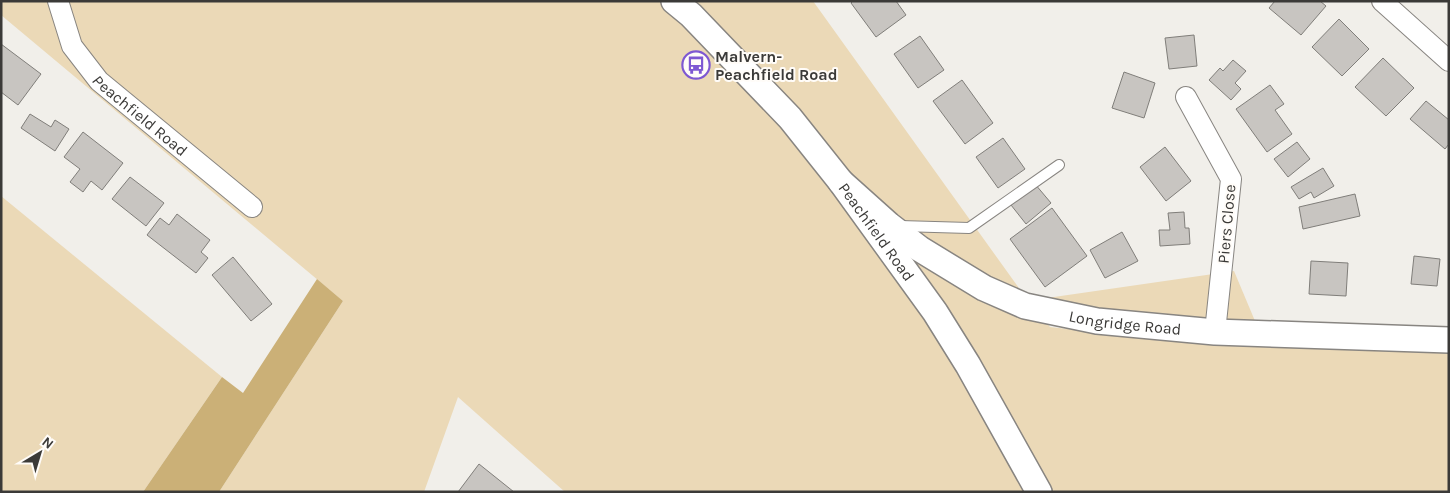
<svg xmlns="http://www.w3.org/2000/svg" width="1450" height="493" font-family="Karla,sans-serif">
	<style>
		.green { fill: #ebd9b7 }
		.forest { fill: #cbb077 }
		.building { fill: #c8c5c1; stroke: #807e7a }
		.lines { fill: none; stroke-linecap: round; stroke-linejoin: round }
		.service-casing { stroke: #888581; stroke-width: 12 }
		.minor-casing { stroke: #888581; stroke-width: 22 }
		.tertiary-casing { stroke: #888581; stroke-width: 28 }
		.service { stroke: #fff; stroke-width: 10 }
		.minor { stroke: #fff; stroke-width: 20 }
		.tertiary { stroke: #fff; stroke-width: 25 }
		.labels { text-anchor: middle; stroke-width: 4; stroke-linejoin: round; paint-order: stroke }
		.poi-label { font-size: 16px; font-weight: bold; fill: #3b3a38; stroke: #fffcf8; text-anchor: start }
		.street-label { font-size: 16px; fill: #3b3a38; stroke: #fffcf8 }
	</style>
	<rect width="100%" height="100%" fill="#f1efea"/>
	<g class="green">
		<polygon points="1,1 813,1 1021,291 1050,327 1199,344 1449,353 1449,492 565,492 458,397 424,492 219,492 343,301 1,15"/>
		<polygon points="1,196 222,377 143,492 1,492"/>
		<polygon points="1234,271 1255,321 1194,318 1060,305 1047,298"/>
	</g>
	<polygon class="forest" points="317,279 343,301 219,492 143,492 222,377 243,393"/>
	<g class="building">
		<polygon points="853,1 896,1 906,15 876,37 851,3"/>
		<polygon points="1275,1 1320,1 1326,6 1301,35 1269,8"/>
		<polygon points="1339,19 1369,49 1342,76 1312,47"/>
		<polygon points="1194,35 1197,66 1169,69 1165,38"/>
		<polygon points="920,36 944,70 918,88 894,54"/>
		<polygon points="1,44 41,74 18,105 1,92"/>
		<polygon points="1383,58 1414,88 1386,116 1355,87"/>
		<polygon points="1233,60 1246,71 1235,83 1241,89 1231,100 1209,80 1220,68 1223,71"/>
		<polygon points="1124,72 1155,83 1144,118 1112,108"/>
		<polygon points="962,80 993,123 965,144 933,101"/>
		<polygon points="1270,85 1284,104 1275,110 1292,134 1267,152 1236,109"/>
		<polygon points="1426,101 1449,120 1449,144 1445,149 1410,119"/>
		<polygon points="30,114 51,127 55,120 69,129 55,151 21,128"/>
		<polygon points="83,132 123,163 102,190 91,181 83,192 70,182 80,169 64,157"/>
		<polygon points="1003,138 1025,169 998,188 976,157"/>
		<polygon points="1297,142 1310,159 1288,177 1274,159"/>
		<polygon points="1165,147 1191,181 1166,201 1140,167"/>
		<polygon points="1323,168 1334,186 1314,198 1311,192 1299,199 1291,187"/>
		<polygon points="130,177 164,203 146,226 112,199"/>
		<polygon points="1035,184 1051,203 1026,224 1011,205"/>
		<polygon points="1355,194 1360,216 1303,229 1299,207"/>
		<polygon points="1052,208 1087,256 1045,287 1010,239"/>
		<polygon points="1184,212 1185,228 1189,228 1190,244 1160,246 1159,230 1170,230 1168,213"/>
		<polygon points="177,214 210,240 201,252 208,258 196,273 147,235 160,218 169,225"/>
		<polygon points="1122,232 1138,261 1105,278 1090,250"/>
		<polygon points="1414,256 1440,259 1437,286 1411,284"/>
		<polygon points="233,257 272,304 251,321 212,275"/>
		<polygon points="1311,261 1348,263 1346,296 1309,294"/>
		<polygon points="479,464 514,492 458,492"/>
	</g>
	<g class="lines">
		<g class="service-casing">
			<polyline id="service" points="900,226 969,228 1059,165"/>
		</g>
		<g class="minor-casing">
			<g id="minor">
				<path id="s1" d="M 58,1 L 72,46 L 99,81 L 252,207"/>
				<polyline points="1382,1 1449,61"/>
				<polyline points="1186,97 1231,179 1215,332"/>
			</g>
		</g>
		<g class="tertiary-casing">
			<g id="tertiary">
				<path id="s2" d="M 674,1 L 691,15 L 790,118 L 841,182 L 935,312 L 968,365 L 1039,492"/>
				<path id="s3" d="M 841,182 L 889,225 L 920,249 L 984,288 L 1025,306 L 1097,321 L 1215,332 L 1449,340"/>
			</g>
		</g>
		<use href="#service" class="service"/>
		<use href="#minor" class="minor"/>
		<use href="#tertiary" class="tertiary"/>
	</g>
	<defs>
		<g id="bus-ring" transform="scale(1.4375)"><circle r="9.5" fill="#fffcf8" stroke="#7e58d2" stroke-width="1.5"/><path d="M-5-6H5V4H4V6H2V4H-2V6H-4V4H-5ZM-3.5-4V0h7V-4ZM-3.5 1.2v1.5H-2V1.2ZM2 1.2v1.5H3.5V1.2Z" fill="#7e58d2"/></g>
	</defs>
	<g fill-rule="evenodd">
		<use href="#bus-ring" x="696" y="65"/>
	</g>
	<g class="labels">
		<g class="poi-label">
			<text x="715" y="62">Malvern-<tspan x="715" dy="18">Peachfield Road</tspan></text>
		</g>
		<g class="street-label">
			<text dy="6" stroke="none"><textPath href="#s1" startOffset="145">Peachfield Road</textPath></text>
			<text transform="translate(1226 224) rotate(-85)" y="6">Piers Close</text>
			<text dy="6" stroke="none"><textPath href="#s2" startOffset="308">Peachfield Road</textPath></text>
			<text dy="6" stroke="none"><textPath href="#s3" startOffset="325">Longridge Road</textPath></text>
		</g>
	</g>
	<rect width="1450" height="493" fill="none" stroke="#3b3a38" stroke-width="5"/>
	<g transform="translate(40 453) rotate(38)" stroke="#fffcf8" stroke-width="4" paint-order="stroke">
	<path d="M0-4L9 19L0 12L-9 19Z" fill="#3b3a38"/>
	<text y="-8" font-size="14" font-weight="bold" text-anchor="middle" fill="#3b3a38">N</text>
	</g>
</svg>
